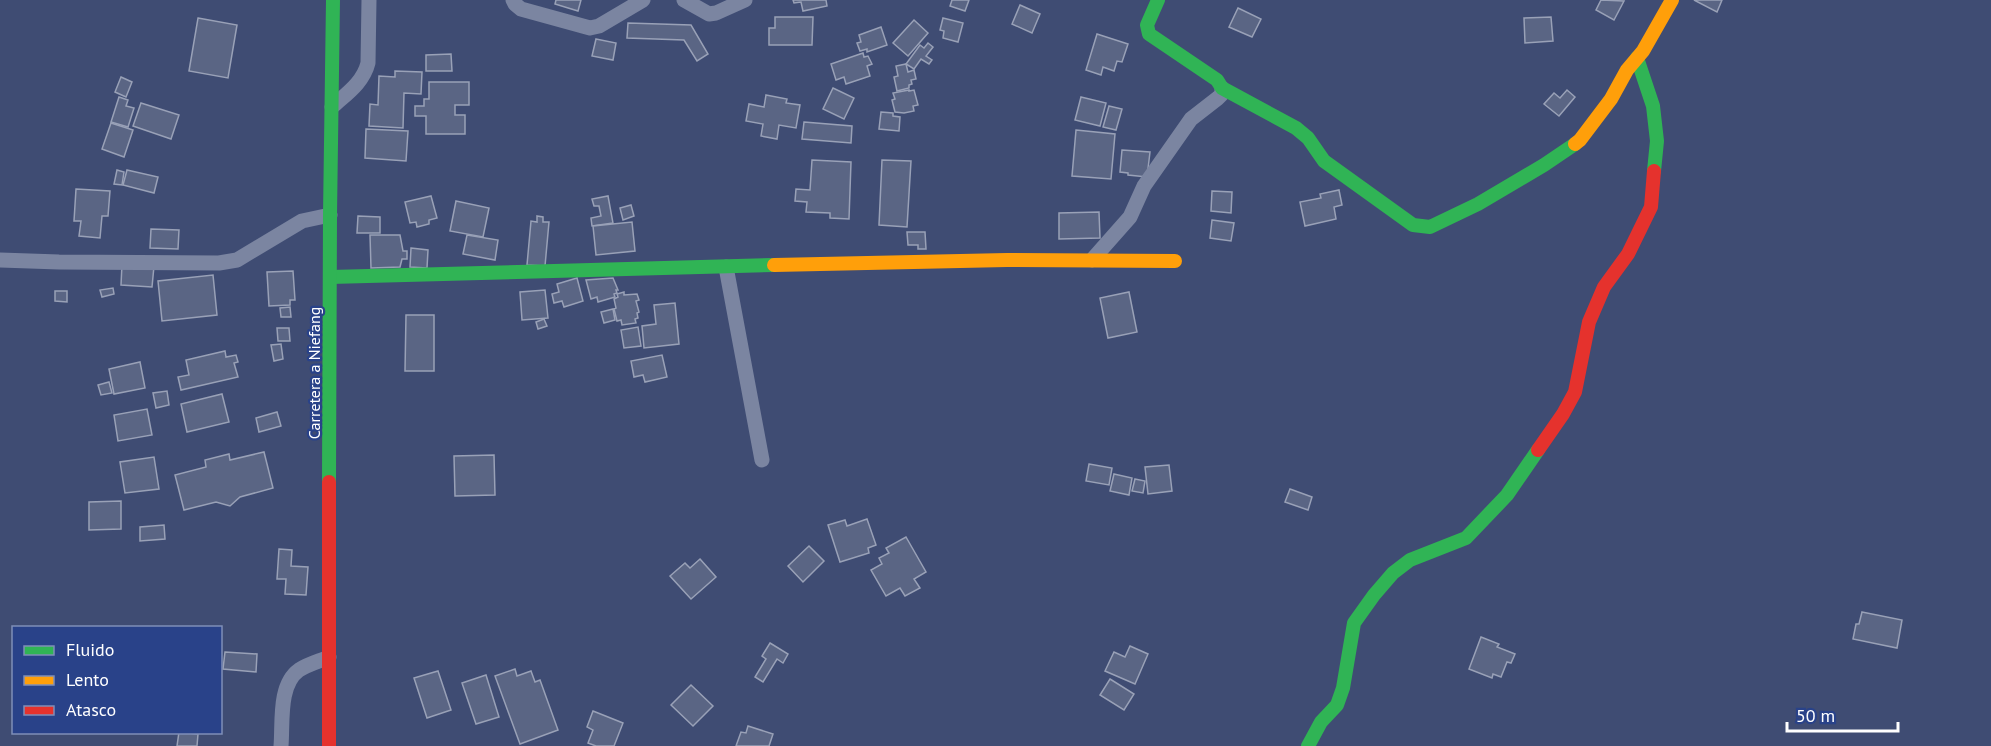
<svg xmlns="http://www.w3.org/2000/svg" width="1991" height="746" font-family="'PT Sans',sans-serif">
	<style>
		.building { fill: #5a6584; stroke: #99a1b7; stroke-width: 1.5 }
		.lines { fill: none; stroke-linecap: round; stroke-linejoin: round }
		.street { stroke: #7b85a1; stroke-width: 15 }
		.fast { stroke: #30b455; stroke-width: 14 }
		.slow { stroke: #ff9f0a; stroke-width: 14 }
		.jam { stroke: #e5322d; stroke-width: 14 }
		.labels { text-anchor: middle; stroke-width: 4.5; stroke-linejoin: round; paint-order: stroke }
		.street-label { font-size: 16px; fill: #fff; stroke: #294289 }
	</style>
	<rect width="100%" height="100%" fill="#3f4c73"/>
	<g class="building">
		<polygon points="556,0 581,0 578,11 555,4"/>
		<polygon points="793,0 826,0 827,6 803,11 801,2 794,3"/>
		<polygon points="952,0 969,0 965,11 950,6"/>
		<polygon points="1601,0 1624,1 1614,20 1596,10"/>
		<polygon points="1694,0 1722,0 1717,12"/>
		<polygon points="1020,5 1040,14 1032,33 1012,24"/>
		<polygon points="1238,8 1261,19 1252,37 1229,27"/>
		<polygon points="775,17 813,17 812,45 769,45 769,28 775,28"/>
		<polygon points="1551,17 1553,41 1525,43 1524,18"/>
		<polygon points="198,18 237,25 228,78 189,71"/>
		<polygon points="943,18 963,23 958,42 943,38 944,31 940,30"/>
		<polygon points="914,20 928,33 908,56 893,43"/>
		<polygon points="628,23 691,25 708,54 697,61 684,40 627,38"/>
		<polygon points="881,27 887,45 867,52 867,49 860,51 857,43 861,42 859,35"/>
		<polygon points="1097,34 1128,44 1122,62 1117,61 1114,71 1103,67 1101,75 1086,70"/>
		<polygon points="596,39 616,43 613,60 592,56"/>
		<polygon points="928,43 933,47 926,56 932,60 929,64 921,59 914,69 906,64 920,45 924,48"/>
		<polygon points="863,53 864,57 868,56 872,64 867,66 870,76 846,84 844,77 836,80 831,64"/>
		<polygon points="451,54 452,71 426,71 426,55"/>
		<polygon points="906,64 908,72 914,70 916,79 911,80 912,84 909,85 909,88 897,91 894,77 898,76 896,66"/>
		<polygon points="395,71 422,72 421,94 404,93 403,128 369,126 370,104 378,105 379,76 395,77"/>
		<polygon points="121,77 132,82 126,97 115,92"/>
		<polygon points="429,82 469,82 469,105 455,105 455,115 465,115 465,134 426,134 426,116 415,116 415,106 424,106 424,99 429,99"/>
		<polygon points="833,88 854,98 844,119 823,109"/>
		<polygon points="909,90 909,91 914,90 918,105 913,106 914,111 904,113 895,112 892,100 895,99 893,93"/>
		<polygon points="1567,90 1575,97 1559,116 1544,104 1554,93 1560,98"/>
		<polygon points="766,95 787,99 786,103 800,105 796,128 779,125 777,139 761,136 763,124 746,121 749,104 764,107"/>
		<polygon points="119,97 128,100 126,106 134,108 128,127 111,122"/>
		<polygon points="1081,97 1106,103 1100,126 1075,120"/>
		<polygon points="141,103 179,115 171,139 133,126"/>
		<polygon points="1109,106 1122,109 1116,130 1103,127"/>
		<polygon points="881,112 893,113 893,116 900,117 899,131 879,129"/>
		<polygon points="804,122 852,126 851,143 802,139"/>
		<polygon points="111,123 133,130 124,157 102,149"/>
		<polygon points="366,129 408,131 406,161 365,158"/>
		<polygon points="1076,130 1115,134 1111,179 1072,176"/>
		<polygon points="1122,150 1150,152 1147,177 1128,175 1128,173 1120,172"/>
		<polygon points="812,160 851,162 849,219 830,218 830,213 806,212 807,202 795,201 796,189 810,190"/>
		<polygon points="882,160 911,161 907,227 879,225"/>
		<polygon points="117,170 124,172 122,185 114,184"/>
		<polygon points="127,170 158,177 154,193 123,185"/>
		<polygon points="76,189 110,191 108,216 102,216 100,238 79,236 81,221 74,221"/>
		<polygon points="1339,190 1342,205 1334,207 1336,219 1305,226 1300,202 1321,198 1320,194"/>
		<polygon points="1212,191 1232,192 1231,213 1211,211"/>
		<polygon points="431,196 437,218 429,220 429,224 417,227 416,222 410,223 405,202"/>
		<polygon points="608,196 613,223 592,226 591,218 601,216 599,206 594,206 592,199"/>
		<polygon points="456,201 489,208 483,237 450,231"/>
		<polygon points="631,205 634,216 623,220 620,208"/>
		<polygon points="1099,212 1100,238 1059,239 1059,213"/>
		<polygon points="358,216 380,217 380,233 357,233"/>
		<polygon points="537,216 543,217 543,222 549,222 545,266 527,265 531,221 537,222"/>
		<polygon points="1212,220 1234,223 1231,241 1210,238"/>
		<polygon points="632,222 635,251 596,255 593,226"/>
		<polygon points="151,229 179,230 178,249 150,248"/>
		<polygon points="907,232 925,232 926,249 918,249 918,245 908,245"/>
		<polygon points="370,235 400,235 403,251 407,251 407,259 402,259 400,267 371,268"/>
		<polygon points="467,235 498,240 495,260 463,254"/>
		<polygon points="411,248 428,250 427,268 410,267"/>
		<polygon points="122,264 154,266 152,287 121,285"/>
		<polygon points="293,271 295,300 290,300 290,305 269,306 267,272"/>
		<polygon points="213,275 217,315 162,321 158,281"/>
		<polygon points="577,278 583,301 564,307 562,301 554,303 552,294 559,292 557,284"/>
		<polygon points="613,278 618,290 616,290 617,293 614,294 615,297 598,302 597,297 591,299 586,280"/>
		<polygon points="113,288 114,294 102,297 100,290"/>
		<polygon points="545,290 548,318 522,320 520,292"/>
		<polygon points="55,291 67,291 67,302 55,301"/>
		<polygon points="624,292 624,295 637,294 639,300 636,301 639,312 637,313 638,318 635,319 636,323 622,325 621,320 617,321 614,309 616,308 614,299 618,297 617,294"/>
		<polygon points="1129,292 1137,332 1108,338 1100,298"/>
		<polygon points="675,303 679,344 644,348 642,326 656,324 654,305"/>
		<polygon points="290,307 291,317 281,317 280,308"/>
		<polygon points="613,309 615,320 604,323 601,312"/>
		<polygon points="406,315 434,315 434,371 405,371"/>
		<polygon points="544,319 547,326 538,329 536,322"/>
		<polygon points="638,327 641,346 624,348 621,330"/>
		<polygon points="277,328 289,328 290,341 278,341"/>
		<polygon points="281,344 283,359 274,361 271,345"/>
		<polygon points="225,351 226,357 236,355 238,362 234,363 238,377 181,390 178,377 189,375 186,360"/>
		<polygon points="662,355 667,377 645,382 643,375 634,377 631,361"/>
		<polygon points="140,362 145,388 114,394 109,369"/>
		<polygon points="109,382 112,393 101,395 98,385"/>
		<polygon points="167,391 169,405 156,408 153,393"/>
		<polygon points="222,394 229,422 187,432 181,404"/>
		<polygon points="147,409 152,435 118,441 114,415"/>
		<polygon points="277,412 281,426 259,432 256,418"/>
		<polygon points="264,452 273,488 240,497 230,506 216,502 184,510 175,475 206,467 205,460 229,454 230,460"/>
		<polygon points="494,455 495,495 455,496 454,456"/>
		<polygon points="154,457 159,489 125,493 120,462"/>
		<polygon points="1089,464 1112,468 1109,485 1086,481"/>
		<polygon points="1169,465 1172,491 1148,494 1145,467"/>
		<polygon points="1114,474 1132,478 1129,495 1110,491"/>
		<polygon points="1135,479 1145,481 1143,493 1132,491"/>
		<polygon points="1290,489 1312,497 1308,510 1285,502"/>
		<polygon points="121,501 121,529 89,530 89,502"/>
		<polygon points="867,519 876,545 868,548 869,553 840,562 828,525 845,520 847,526"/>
		<polygon points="164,525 165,539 140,541 140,527"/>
		<polygon points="906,537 926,572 914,579 920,588 905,596 900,588 886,596 871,570 882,564 879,558 889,553 886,548"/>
		<polygon points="809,546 824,561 803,582 788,566"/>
		<polygon points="279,549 292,550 291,566 308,567 306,595 285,594 286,579 277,579"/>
		<polygon points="700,559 716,577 691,599 670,576 685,563 690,568"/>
		<polygon points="1862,612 1902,620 1897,648 1853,639 1856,624 1859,624"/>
		<polygon points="1481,637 1499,644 1497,647 1515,654 1511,663 1507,662 1501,677 1493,674 1492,678 1469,669"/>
		<polygon points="770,643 788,654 783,663 777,659 763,682 755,677 766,659 762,656"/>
		<polygon points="1130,646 1148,654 1135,684 1105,671 1114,652 1125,657"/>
		<polygon points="225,652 257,654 256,672 223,669"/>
		<polygon points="515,669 517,676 531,671 535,682 540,680 558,730 520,744 495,676"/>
		<polygon points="438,671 451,710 427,718 414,678"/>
		<polygon points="486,675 499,717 476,724 462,683"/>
		<polygon points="1110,679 1134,694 1124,710 1100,695"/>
		<polygon points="691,685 713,706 693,726 671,705"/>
		<polygon points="593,711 623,723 614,746 596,746 588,743 593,730 587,727"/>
		<polygon points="748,726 773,734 769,746 770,746 736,746 741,732 746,733"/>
		<polygon points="179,732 198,734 197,746 177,746"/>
	</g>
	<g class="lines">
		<g class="street">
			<polyline points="513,0 515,4 521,9 590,28 599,26 643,0"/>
			<polyline points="684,0 709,14 716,13 745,0"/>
			<path d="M 332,107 C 346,94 363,83 368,63 L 369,0"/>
			<polyline points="0,260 59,262 219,263 237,260 302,221 330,215"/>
			<polyline points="1092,260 1130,217 1144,186 1191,119 1218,98 1222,94 1222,88"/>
			<polyline points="726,267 762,460"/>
			<path d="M 281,746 C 283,723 278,685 299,670 C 308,664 320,661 329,657"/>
		</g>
		<g class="fast">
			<polyline points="1158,0 1147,25 1149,34 1217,80 1222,88 1296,128 1308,138 1324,161 1413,225 1430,227 1478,204 1544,165 1575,144"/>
			<polyline points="1637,58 1653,106 1657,141 1654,171"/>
			<polyline points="330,277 774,265"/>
			<polyline points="329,482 330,215 333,0"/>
			<polyline points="1308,746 1321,722 1337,705 1343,688 1354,623 1374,595 1393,573 1410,560 1466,538 1507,495 1538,450"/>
		</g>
		<g class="slow">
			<polyline points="1575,144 1580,140 1611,99 1627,70 1643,51 1672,0"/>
			<polyline points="774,265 1007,260 1175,261"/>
		</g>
		<g class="jam">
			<polyline points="1538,450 1563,414 1575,392 1589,322 1604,287 1628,254 1651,207 1654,171"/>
			<polyline points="329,746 329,482"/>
		</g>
	</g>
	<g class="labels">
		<g class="street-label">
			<text transform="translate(314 373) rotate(-90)" y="6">Carretera a Niefang</text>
		</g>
	</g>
	<rect x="12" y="626" width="210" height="108" fill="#294289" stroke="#7f8eb8" stroke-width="1.5"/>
	<rect x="24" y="646" width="30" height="9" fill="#30b455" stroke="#7f8eb8" stroke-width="1.5"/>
	<text x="66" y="656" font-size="18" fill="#ffffff">Fluido</text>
	<rect x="24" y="676" width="30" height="9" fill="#ff9f0a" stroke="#7f8eb8" stroke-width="1.5"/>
	<text x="66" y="686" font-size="18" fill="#ffffff">Lento</text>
	<rect x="24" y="706" width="30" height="9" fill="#e5322d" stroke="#7f8eb8" stroke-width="1.5"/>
	<text x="66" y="716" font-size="18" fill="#ffffff">Atasco</text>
	<path d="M1787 722v9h111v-9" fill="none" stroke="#ffffff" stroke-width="3"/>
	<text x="1796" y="722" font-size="18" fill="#ffffff" stroke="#294289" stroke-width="4.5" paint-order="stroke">50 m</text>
</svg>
